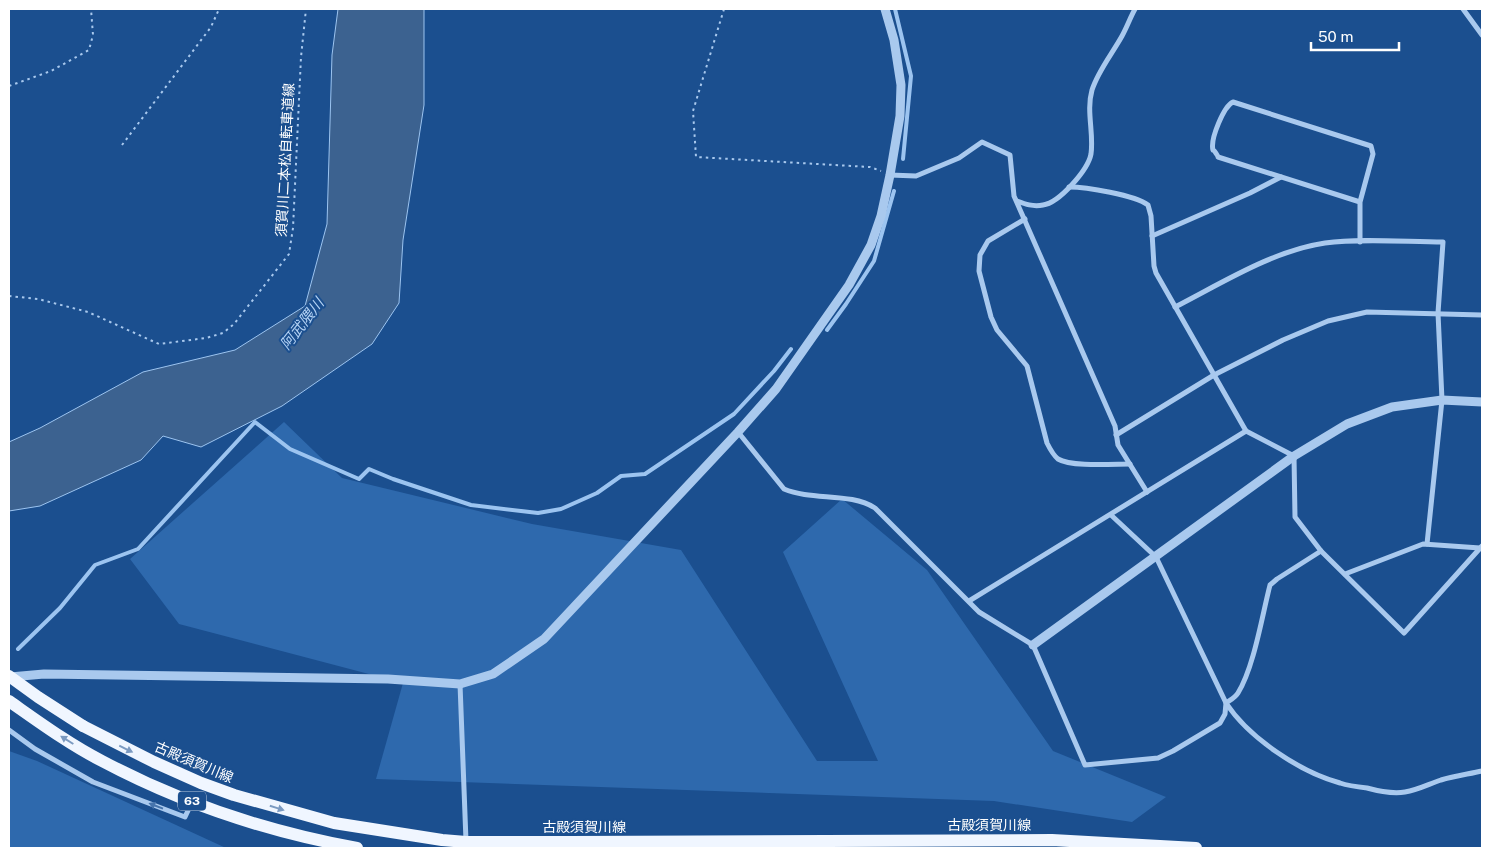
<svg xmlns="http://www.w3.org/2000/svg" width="1491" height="857" font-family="'Public Sans','Noto Sans JP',sans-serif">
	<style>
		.green { fill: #2e69ad }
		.water { fill: #3c6290; stroke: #9cc4f0 }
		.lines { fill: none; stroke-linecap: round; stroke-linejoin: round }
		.stream { stroke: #9cc4f0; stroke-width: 4 }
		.path { stroke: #a9c9ee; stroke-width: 2; stroke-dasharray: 2.5 4; stroke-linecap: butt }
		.minor { stroke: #a9c9ee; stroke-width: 5 }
		.tertiary { stroke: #a9c9ee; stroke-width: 9 }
		.primary { stroke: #f0f6ff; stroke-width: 12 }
		.primary-bridge { stroke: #f0f6ff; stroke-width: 12 }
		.oneway { fill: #7b9ac1 }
		.oneway2 { fill: #4674ac }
		.labels { text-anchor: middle; stroke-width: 4; stroke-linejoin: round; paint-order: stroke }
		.shield { fill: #1b4f8f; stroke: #bbcadd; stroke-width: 1 }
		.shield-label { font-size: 12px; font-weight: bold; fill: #fff }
		.street-label { font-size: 14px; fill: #fff; stroke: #1b4f8f }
		.water-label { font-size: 15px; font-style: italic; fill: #b5d3f5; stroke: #1b4f8f }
	</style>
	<rect width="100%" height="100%" fill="#1b4f8f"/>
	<g class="green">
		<polygon points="284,422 342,478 532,524 681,550 817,761 878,761 783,552 842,499 927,570 1053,751 1166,797 1132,822 994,801 376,779 403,683 179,624 130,559"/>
		<polygon points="9,751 37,761 226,848 9,848"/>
	</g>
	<polygon class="water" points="338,9 424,9 424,105 403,240 399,303 372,344 282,406 201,447 163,436 141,460 40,506 9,511 9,442 40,428 143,372 235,350 305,306 327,224 332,55"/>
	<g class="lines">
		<g class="stream">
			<polyline points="895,9 911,76 903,159"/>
			<polyline points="827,330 846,304 874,261 894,191"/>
			<polyline points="18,649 60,608 95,565 138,549 255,422 290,449 359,479 369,469 393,479 471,505 538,513 561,509 597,493 621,476 645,474 734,414 774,371 791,349"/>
		</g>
		<g class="path">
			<polyline points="724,9 693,111 696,157 870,167 881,171"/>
			<polyline points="9,86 51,71 89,50 93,35 91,9"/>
			<polyline points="122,145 211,27 219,9"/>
			<polyline points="9,296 38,299 88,312 159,344 206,338 223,333 234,324 289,254 293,228 301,57 306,9"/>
		</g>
		<g class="minor">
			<polyline points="1463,9 1482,35"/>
			<polyline points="890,175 916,176 959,158 982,142 1010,155 1014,196 1115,426 1118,445 1147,492"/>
			<path d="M 1069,187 C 1086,187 1135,195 1148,205 L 1151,216 L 1154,266 L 1156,273 L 1246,431 L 1294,456 L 1295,517 L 1321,551 L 1404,633 L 1482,546"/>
			<path d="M 1017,201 C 1025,204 1033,207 1043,205 C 1059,203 1088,170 1091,154 C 1094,133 1086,111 1092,90 C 1098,71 1112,54 1122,36 C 1127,27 1130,18 1135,9"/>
			<path d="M 1025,219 L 988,241 L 980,255 L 979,271 L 991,317 L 997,330 L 1027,366 L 1047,443 C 1050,449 1053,455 1058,459 C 1071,467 1113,464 1130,464"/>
			<polyline points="1152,236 1250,193 1281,177"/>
			<path d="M 1360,242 L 1360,202 L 1373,154 L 1371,146 L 1233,102 C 1224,106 1210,139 1213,150 C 1214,150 1218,156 1218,157 L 1360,202"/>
			<path d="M 1175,307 C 1222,283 1272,251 1325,243 C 1361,238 1407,242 1443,242 L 1438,313 L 1442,400 L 1427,544"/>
			<path d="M 738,432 L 784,489 C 812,501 850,492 875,508 L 979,612 L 1033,645 L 1085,765 L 1158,758 L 1173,751 L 1220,723 L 1225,714 L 1226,703 C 1230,700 1235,698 1238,693 C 1254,667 1262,616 1270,585 L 1277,579 L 1321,551"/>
			<polyline points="1116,435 1214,375 1283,340 1328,321 1367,312 1482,315"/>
			<path d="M 1111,515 L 1156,557 L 1226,703 C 1249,738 1300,772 1340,783 C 1349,786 1358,787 1367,788 C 1378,791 1393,794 1405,792 C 1418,790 1429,784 1441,780 C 1454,776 1469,774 1482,771"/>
			<polyline points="1345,574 1423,544 1480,548"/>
			<polyline points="969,601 1246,431"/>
			<polyline points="460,684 466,841"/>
			<polyline points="9,730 35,749 93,782 185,817 192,802"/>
		</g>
		<g class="tertiary">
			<polyline points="1033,645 1294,456 1347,424 1392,407 1442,400 1482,402"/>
			<polyline points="10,677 44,674 388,679 460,684 493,674 544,639 738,432 776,389 849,285 871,245 881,216 890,175 900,116 901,85 894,40 885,9"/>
		</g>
		<g class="primary">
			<path d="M 9,701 C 39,722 69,744 102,761 C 181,803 269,832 357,848"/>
			<polyline points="83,726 154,762 201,783 234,795 334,823 442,840 466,842 570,842 1052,840 1196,848"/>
		</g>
		<polyline class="primary-bridge" points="9,676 38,697 83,726"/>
	</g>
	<defs><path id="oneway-solid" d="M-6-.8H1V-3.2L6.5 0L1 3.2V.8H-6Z" transform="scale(1.25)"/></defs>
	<g class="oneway">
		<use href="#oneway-solid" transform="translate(67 740) rotate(-148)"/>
		<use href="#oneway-solid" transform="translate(126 749) rotate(26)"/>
		<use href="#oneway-solid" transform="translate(277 808) rotate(17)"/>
	</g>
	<use class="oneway2" href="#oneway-solid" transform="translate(156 806) rotate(-159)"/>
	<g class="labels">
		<rect class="shield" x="178" y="791.5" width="28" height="19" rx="4"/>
		<g class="shield-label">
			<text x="192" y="805">63</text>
		</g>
		<g class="street-label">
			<text transform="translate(285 160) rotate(-87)" y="5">須賀川二本松自転車道線</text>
			<text transform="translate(194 762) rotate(23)" y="5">古殿須賀川線</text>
			<text x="989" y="830">古殿須賀川線</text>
			<text x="584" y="832">古殿須賀川線</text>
		</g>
		<g class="water-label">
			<text transform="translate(302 324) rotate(-52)" y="5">阿武隈川</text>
		</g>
	</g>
	<rect width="1491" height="857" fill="none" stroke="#ffffff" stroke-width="20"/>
	<path d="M1311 42v8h88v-8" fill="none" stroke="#ffffff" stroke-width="2.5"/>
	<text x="1318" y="42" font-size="15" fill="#ffffff" stroke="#1b4f8f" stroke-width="4" paint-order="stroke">50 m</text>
</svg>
